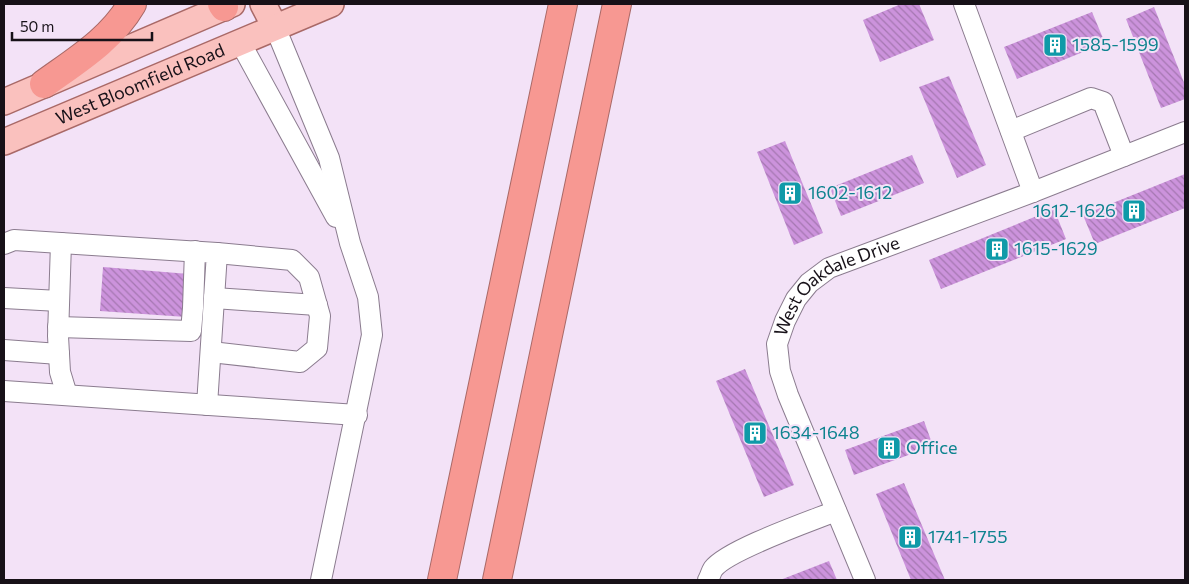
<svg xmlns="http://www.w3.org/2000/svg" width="1189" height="584" font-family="Commissioner,sans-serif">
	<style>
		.building { fill: url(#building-back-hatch) }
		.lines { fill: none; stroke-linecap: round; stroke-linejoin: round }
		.minor-casing { stroke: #8b7c8f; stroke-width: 22 }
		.major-casing { stroke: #a96967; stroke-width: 28 }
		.highway-casing { stroke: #a96967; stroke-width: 30 }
		.minor { stroke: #fff; stroke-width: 20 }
		.major { stroke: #fac1be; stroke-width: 25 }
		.highway { stroke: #f79892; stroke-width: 28 }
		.labels { text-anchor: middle; stroke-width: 4; stroke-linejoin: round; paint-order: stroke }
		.culture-label { font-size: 18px; fill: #0d838f; stroke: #f3e2f7; text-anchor: start }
		.street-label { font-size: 18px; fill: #171118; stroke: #f3e2f7 }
	</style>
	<defs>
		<pattern id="building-back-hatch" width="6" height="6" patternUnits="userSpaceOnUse" patternTransform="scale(1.25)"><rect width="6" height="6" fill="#cc93dc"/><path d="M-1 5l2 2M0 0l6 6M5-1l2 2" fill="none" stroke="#a577b1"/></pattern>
	</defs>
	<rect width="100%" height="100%" fill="#f3e2f7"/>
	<g class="building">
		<polygon points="901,4 919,4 934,40 880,62 863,20"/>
		<polygon points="1154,7 1185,85 1185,99 1161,108 1126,19"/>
		<polygon points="1092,12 1105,43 1017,79 1004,47"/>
		<polygon points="949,76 986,165 957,178 919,87"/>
		<polygon points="785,141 823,233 794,245 757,152"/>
		<polygon points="912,155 924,183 841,216 830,188"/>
		<polygon points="1185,174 1185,208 1095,244 1083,215"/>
		<polygon points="1054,209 1066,239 941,289 929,260"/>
		<polygon points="103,267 189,274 186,317 100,311"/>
		<polygon points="745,369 794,485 764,497 716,381"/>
		<polygon points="924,421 933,446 854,475 845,450"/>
		<polygon points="904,483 945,580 911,580 876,494"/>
		<polygon points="829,561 837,580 780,580"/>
	</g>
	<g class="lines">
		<g class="minor-casing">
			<g id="minor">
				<polyline points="964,4 1033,192"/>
				<polyline points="275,27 329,158 350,243 368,297 372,335 321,580"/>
				<polyline points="240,42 336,217"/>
				<polyline points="1011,131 1091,98 1103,102 1124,156"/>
				<polyline points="61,243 58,336 60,372 67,395"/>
				<polyline points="4,244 14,240 217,253 207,405"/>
				<polyline points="4,298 59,301"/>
				<polyline points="214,298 317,305"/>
				<polyline points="58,327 191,331 193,308 195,251"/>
				<polyline points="4,350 59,354"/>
				<polyline points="211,352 300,362 317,348 320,316 309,277 292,260 217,253"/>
				<polyline points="4,391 357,415"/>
				<path d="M 708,580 C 710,577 711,572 713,569 C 727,550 811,521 836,511"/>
				<path id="s1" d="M 865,580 L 788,395 L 780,371 L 777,344 L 785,321 L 796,299 L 809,283 L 829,268 L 1033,192 L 1185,132"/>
			</g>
		</g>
		<g class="major-casing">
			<g id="major">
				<polyline points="263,4 275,27"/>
				<polyline points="4,102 232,4"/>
				<path id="s2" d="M 4,142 L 331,4"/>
			</g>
		</g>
		<g class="highway-casing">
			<g id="highway">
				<polyline points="222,4 224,7"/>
				<path d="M 44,84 C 77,60 111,40 132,4"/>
				<polyline points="442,580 563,4"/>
				<polyline points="497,580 617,4"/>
			</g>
		</g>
		<use href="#minor" class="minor"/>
		<use href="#major" class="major"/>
		<use href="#highway" class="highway"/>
	</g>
	<defs>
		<g id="building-square" transform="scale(1.25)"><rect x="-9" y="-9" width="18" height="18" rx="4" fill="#0f9aa8" stroke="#f3e2f7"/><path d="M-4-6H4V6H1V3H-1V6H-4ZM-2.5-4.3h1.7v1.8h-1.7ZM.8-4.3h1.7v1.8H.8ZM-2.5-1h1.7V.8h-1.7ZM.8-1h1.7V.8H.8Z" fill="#fff"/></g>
	</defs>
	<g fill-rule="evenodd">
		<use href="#building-square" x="1055" y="45"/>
		<use href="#building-square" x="790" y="193"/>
		<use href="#building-square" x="1134" y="211"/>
		<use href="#building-square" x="997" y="249"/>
		<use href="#building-square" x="755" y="433"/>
		<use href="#building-square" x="889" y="448"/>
		<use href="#building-square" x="910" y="537"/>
	</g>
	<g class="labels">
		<g class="culture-label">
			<text x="1072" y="51">1585-1599</text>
			<text x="808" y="199">1602-1612</text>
			<text x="1116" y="217" text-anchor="end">1612-1626</text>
			<text x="1014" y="255">1615-1629</text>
			<text x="772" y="439">1634-1648</text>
			<text x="906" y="454">Office</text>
			<text x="928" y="543">1741-1755</text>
		</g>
		<g class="street-label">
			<text dy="6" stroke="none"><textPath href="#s2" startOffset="148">West Bloomfield Road</textPath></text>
			<text dy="6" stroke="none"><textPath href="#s1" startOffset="342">West Oakdale Drive</textPath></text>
		</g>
	</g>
	<rect width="1189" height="584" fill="none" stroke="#171118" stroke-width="10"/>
	<path d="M12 32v8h140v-8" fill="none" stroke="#171118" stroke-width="2.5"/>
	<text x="20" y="32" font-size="15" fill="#171118" stroke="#f3e2f7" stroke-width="4" paint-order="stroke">50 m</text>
</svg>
